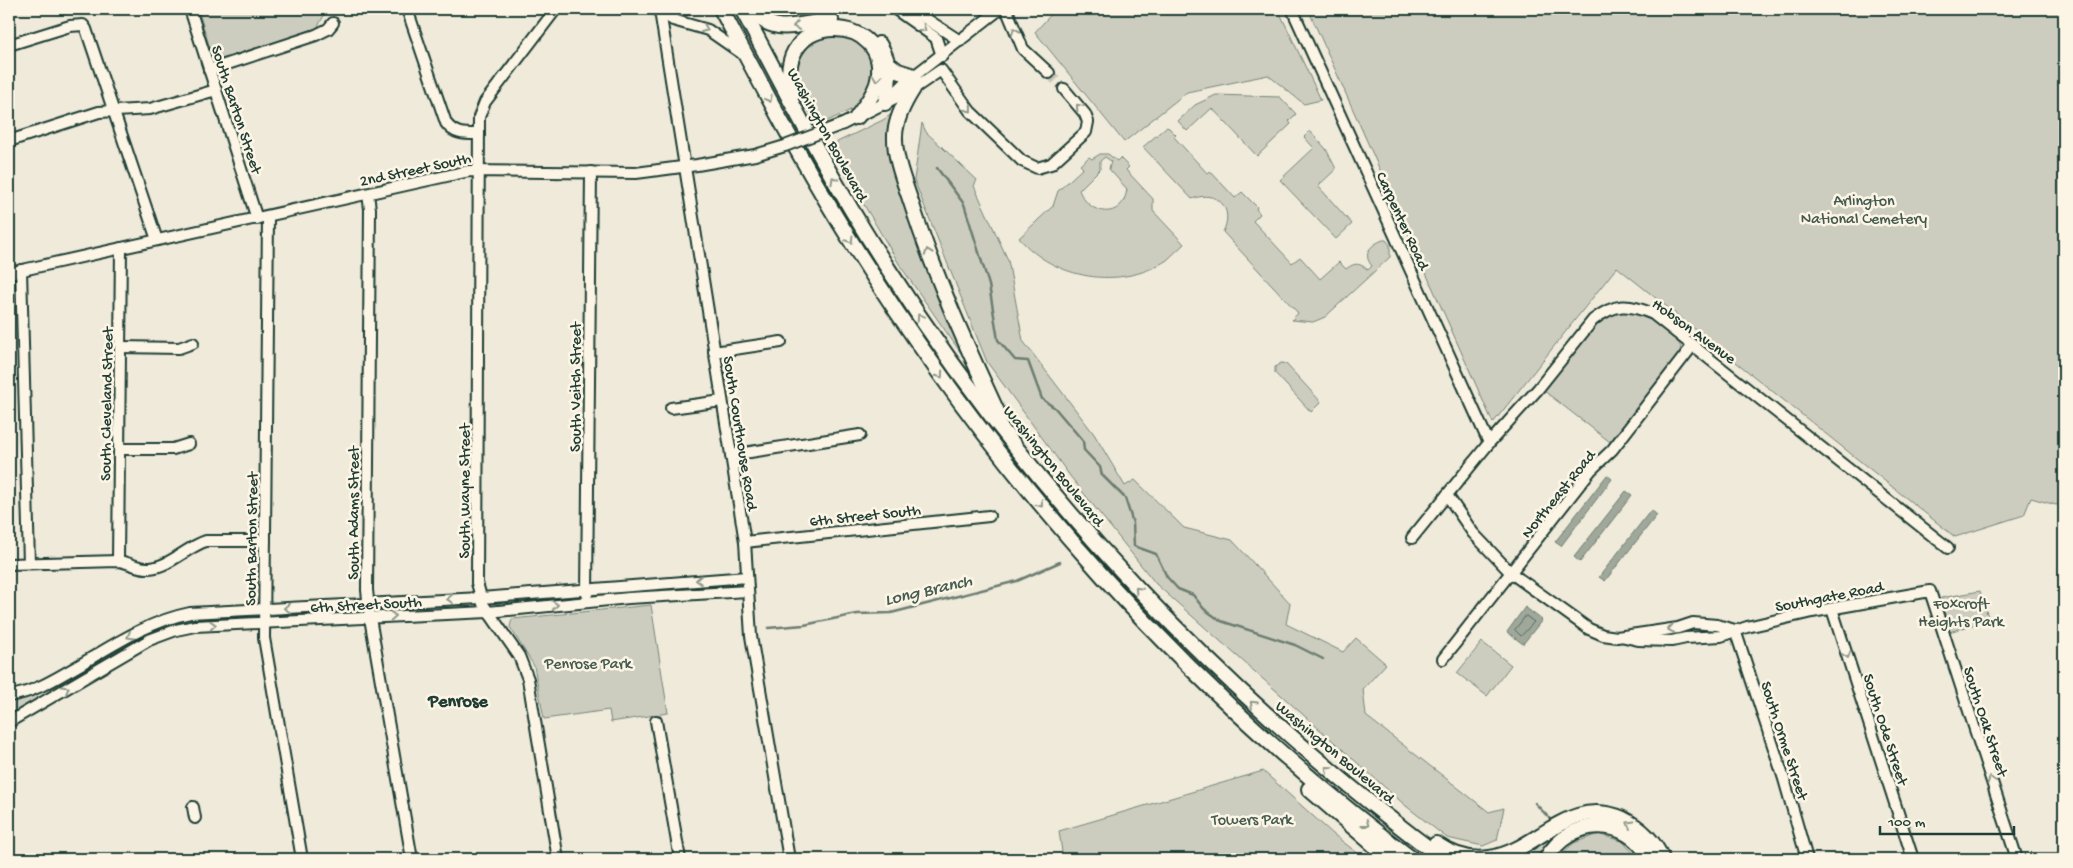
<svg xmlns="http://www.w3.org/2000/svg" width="2073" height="868" font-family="'Gochi Hand',sans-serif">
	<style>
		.green { fill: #cccdbf; stroke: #76857a; fill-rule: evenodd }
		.water { fill: #9fa89a; stroke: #6c7d71 }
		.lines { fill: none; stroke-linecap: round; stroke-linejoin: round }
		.shore { stroke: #52685d; stroke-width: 1 }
		.stream { stroke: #6c7d71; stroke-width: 2.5 }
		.minor-tunnel { stroke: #c5c7b9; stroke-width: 10; stroke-dasharray: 10 5; stroke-linecap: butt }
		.minor-casing { stroke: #1f3d34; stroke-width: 14 }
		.highway-casing { stroke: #1f3d34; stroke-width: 18 }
		.minor { stroke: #fcf5e5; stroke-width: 10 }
		.highway { stroke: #fcf5e5; stroke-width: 14 }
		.minor-bridge-casing { stroke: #1f3d34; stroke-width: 14; stroke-linecap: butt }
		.minor-bridge { stroke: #fcf5e5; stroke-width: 10 }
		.oneway { stroke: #8e998c }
		.labels { text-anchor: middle; stroke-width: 5; stroke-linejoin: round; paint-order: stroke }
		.street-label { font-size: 16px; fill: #1f3d34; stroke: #fcf5e5 }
		.park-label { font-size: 16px; fill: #425a50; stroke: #fcf5e5 }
		.water-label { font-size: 18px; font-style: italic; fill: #455d53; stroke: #fcf5e5 }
		.neighbourhood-label { font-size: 18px; font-weight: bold; fill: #1f3d34; stroke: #fcf5e5 }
	</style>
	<rect width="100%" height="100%" fill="#efeada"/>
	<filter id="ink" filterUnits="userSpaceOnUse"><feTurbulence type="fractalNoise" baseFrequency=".02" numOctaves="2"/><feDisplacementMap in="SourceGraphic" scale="10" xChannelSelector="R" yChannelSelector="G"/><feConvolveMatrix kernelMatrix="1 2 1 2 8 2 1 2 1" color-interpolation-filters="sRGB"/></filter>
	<g filter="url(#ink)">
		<g class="green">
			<polygon points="198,9 334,9 326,12 317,28 223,59 212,55"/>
			<polygon points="1056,9 1278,9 1321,100 1304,104 1268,75 1187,92 1124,142 1035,32"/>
			<polygon points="1308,9 2064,9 2064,503 2056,505 2031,498 2024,515 1955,537 1617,267 1493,423"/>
			<path d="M 824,35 L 848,36 L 867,49 L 875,64 L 873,86 L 859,106 L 817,126 C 803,100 784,76 805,48 C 810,43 818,39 824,35 Z"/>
			<polygon points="1216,95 1280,97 1296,114 1289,121 1291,124 1257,156 1212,108 1187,131 1178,121 1195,105"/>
			<polygon points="899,109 891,129 970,366 901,267 829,146 883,120"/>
			<polygon points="922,123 926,132 977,180 974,186 1008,260 1023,341 1094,434 1125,486 1135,480 1184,528 1232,540 1290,603 1286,624 1343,652 1356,638 1386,664 1363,689 1366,716 1489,812 1504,808 1497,840 1483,846 1447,838 1406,806 1156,584 1070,476 987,362 914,180"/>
			<path d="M 1166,127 L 1169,128 L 1176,135 L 1174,137 L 1207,173 L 1210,171 L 1235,198 L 1242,192 L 1257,207 L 1256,209 L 1260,214 L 1253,221 L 1292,263 L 1300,257 L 1320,279 L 1339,262 L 1346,269 C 1355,262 1360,263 1368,270 L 1372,266 C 1362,254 1370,245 1383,240 L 1386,240 L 1390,245 L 1390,257 L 1325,317 L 1313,322 L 1292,320 L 1298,313 L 1223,232 C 1235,208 1217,189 1192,199 L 1143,147 Z"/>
			<polygon points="1310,131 1326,149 1336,169 1318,186 1352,224 1336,239 1280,180 1314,148 1304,137"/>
			<path d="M 1100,154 L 1108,154 L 1117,161 L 1120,158 L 1129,167 L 1126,170 L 1153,199 L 1153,211 L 1184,244 C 1178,249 1173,255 1167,260 C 1120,291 1054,279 1019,238 L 1053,206 L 1058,191 L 1083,168 L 1080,165 L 1089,157 L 1092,159 ZM 1105,157 L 1111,161 L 1109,169 L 1127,189 C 1123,221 1089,216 1079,190 L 1100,169 L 1100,161 Z"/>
			<path d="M 1618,312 C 1623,312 1629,312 1634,313 C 1650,315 1673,333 1681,347 L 1679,354 L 1610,442 L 1543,390 C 1564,365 1588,324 1618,312 Z"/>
			<polygon points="1281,363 1286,364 1321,402 1311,412 1275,373 1275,367"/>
			<polygon points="1980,591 1989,620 1949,632 1941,598"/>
			<polygon points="462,603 464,604 462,609 387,613 384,608 387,606"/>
			<polygon points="651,605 668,713 611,722 609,710 544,719 534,666 510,627 512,619"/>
			<polygon points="351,608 353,610 351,615 281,618 279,616 281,612"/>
			<polygon points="158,626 158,632 55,691 52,691 52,685"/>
			<polygon points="1482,642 1511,665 1487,696 1457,673"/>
			<polygon points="32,695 36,695 38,699 37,702 9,718 9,701"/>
			<polygon points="1263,771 1333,834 1365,859 1063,859 1059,831"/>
			<polygon points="1589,818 1589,822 1540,859 1500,859 1539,840"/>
			<polygon points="1598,834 1622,841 1639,859 1556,859 1574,843"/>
		</g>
		<g class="water">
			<polygon points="1607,475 1612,479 1561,546 1555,542"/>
			<polygon points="1626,491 1632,495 1580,562 1574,557"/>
			<polygon points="1651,510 1657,515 1605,581 1599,577"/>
			<polygon points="1525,607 1542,620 1523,644 1507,632"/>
		</g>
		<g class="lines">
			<polygon class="shore" points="1526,616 1534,622 1521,636 1515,630"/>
			<g class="stream">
				<polyline points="937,168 964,204 989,285 998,340 1015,360 1028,361 1042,399 1055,408 1083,441 1084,450 1100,467 1102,475 1125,498 1133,523 1134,546 1156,554 1167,577 1178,589 1193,595 1204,609 1221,621 1295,645 1323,659"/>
				<polyline points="768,628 804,625 857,614 891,613 1017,581 1060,562"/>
				<polyline points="1535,803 1550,819"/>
				<polyline points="1572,858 1573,859"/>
			</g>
			<polyline class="minor-tunnel" points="1049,73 1064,89"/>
			<g class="minor-casing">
				<g id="minor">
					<polyline points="190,9 257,219"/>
					<path d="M 407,9 L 446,123 C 454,135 466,134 479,134"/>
					<polyline points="556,9 485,102 479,117 477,583 483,604 519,656 528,679 558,859"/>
					<polyline points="895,9 936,38 942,56"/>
					<polyline points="911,9 960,41"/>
					<polyline points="1009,9 1008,13 1023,49 1049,73"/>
					<polyline points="1292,9 1489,443"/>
					<polyline points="658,10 673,20 708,30 744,55"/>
					<polyline points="660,11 745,542 751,636 789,859"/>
					<polyline points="661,12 673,12 687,9"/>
					<polyline points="9,45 70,26 83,25 86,29 157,240"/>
					<polyline points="209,70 316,35 328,29 333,23"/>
					<polyline points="891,97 905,83 1000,9"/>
					<polyline points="843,124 913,89 941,70 970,111 1022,161 1037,168 1051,164 1086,132 1088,122 1085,114 1064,89"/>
					<polyline points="9,141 99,112 150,109 216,90"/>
					<polyline points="368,194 370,209 367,590 370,618 412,859"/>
					<polyline points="268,217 264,638 302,859"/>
					<polyline points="21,270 29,563"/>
					<polyline points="9,273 469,171 636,173 697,165 755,155"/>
					<polyline points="121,347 179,348 193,343"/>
					<polyline points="714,352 781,342"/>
					<polyline points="671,408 722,401"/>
					<polyline points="120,449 173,449 189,444"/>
					<polyline points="731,455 860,435"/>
					<polyline points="1447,495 1473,533 1511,573 1589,629 1603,635 1617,637 1678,628 1693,623 1717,625 1735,630"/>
					<path d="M 1412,538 L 1489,443 L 1538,389 L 1593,320 C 1615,303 1628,303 1653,314 L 1948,548"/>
					<polyline points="745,542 989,516"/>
					<polyline points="118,561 121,248"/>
					<path d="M 9,564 L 118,561 C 129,562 138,569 149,568 C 169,567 187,547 206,541 L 265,541"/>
					<polyline points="587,594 591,172"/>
					<polyline points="1832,609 1913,859"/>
					<polyline points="1735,630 1784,779 1807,859"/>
					<polyline points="1625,637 1638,640 1672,641 1686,638 1721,636 1747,627 1812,612 1930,591 2017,859"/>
					<polyline points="1443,659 1591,470 1612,450 1693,345"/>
					<path d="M 9,696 C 31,693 50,682 69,671 C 108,649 145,622 190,613 L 481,598 L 747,577"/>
					<polyline points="656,721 680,859"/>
					<polyline points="9,722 149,640 176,630 195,626 488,612 629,598 748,591"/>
					<polyline points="193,807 195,818"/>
				</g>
			</g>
			<g class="highway-casing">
				<g id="highway">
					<path d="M 721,9 C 764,89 805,169 854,246 C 1002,482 1189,692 1412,859"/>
					<path d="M 742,9 C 788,96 833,184 887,267 C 1034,497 1224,697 1443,859"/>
					<path d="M 750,9 C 775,38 799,23 831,20"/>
					<path d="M 879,44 C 892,64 890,81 885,103"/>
					<polyline points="889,64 898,71 914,76"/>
					<path d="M 913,89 C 904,103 896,118 895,135 C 894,157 904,181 911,202 C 935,277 967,347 1000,418"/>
					<path d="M 792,95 C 769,6 897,12 877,84 C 873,96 864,107 857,117"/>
					<polyline points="1309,789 1390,859"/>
					<path d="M 1436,844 C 1452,855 1470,861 1490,858 C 1538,851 1568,795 1623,819 C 1641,828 1654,841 1662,859"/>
					<path d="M 1546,859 C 1570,817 1627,814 1650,859"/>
				</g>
			</g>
			<use href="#minor" class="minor"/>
			<use href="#highway" class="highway"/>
			<g class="minor-bridge-casing">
				<polyline id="minor-bridge" points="755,155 785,146 843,124"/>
			</g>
			<use href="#minor-bridge" class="minor-bridge"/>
		</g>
		<defs><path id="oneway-chevron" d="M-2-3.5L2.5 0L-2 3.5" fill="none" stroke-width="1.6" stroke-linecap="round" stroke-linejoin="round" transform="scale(1.25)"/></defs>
		<g class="oneway">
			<use href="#oneway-chevron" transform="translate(796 26) rotate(171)"/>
			<use href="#oneway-chevron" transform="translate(705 29) rotate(23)"/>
			<use href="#oneway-chevron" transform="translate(923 29) rotate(36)"/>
			<use href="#oneway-chevron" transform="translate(1015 31) rotate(-112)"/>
			<use href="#oneway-chevron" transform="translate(877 78) rotate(98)"/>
			<use href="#oneway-chevron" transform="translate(769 99) rotate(62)"/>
			<use href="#oneway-chevron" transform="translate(1079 107) rotate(-131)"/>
			<use href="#oneway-chevron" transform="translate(969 109) rotate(51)"/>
			<use href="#oneway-chevron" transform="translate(834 180) rotate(-120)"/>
			<use href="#oneway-chevron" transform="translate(850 240) rotate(58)"/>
			<use href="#oneway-chevron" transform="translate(928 252) rotate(-110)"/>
			<use href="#oneway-chevron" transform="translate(920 317) rotate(-124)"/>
			<use href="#oneway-chevron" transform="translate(940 375) rotate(55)"/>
			<use href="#oneway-chevron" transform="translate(1040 504) rotate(51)"/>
			<use href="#oneway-chevron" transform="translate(699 580) rotate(176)"/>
			<use href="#oneway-chevron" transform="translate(1138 590) rotate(-133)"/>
			<use href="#oneway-chevron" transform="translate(450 599) rotate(177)"/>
			<use href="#oneway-chevron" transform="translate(555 605) rotate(-5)"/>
			<use href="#oneway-chevron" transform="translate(287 608) rotate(177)"/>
			<use href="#oneway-chevron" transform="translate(393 616) rotate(-3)"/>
			<use href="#oneway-chevron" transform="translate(213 625) rotate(-3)"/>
			<use href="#oneway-chevron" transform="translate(1671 629) rotate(170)"/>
			<use href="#oneway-chevron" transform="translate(130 636) rotate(150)"/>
			<use href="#oneway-chevron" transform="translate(1847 655) rotate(72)"/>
			<use href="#oneway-chevron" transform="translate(66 689) rotate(-30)"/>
			<use href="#oneway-chevron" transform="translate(1253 704) rotate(-137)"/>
			<use href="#oneway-chevron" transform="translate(1328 769) rotate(-140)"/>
			<use href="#oneway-chevron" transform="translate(1991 780) rotate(-108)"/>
			<use href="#oneway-chevron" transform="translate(1366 824) rotate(38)"/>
			<use href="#oneway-chevron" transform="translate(1630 824) rotate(-150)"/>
		</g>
	</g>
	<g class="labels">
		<g class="street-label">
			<text transform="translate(238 109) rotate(72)" y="6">South Barton Street</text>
			<text transform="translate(829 134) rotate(61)" y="6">Washington Boulevard</text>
			<text transform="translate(415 168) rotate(-12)" y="6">2nd Street South</text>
			<text transform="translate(1404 220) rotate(65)" y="6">Carpenter Road</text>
			<text transform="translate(1695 330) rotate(36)" y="6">Hobson Avenue</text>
			<text transform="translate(574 387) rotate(-90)" y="6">South Veitch Street</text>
			<text transform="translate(105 404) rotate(-89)" y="6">South Cleveland Street</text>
			<text transform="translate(742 433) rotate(81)" y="6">South Courthouse Road</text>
			<text transform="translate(1055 465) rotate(51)" y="6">Washington Boulevard</text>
			<text transform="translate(463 491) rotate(-90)" y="6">South Wayne Street</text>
			<text transform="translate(1557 493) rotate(-51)" y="6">Northeast Road</text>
			<text transform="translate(352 513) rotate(-90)" y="6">South Adams Street</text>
			<text transform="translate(865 514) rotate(-6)" y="6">6th Street South</text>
			<text transform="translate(250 539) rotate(-89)" y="6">South Barton Street</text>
			<text transform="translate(1829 595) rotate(-11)" y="6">Southgate Road</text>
			<text transform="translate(366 603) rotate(-3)" y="6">6th Street South</text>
			<text transform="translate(1987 721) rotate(72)" y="6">South Oak Street</text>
			<text transform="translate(1887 729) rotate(72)" y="6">South Ode Street</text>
			<text transform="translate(1786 740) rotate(72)" y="6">South Orme Street</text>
			<text transform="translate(1336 751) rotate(40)" y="6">Washington Boulevard</text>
		</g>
		<g class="park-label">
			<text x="1864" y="205">Arlington<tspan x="1864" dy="18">National Cemetery</tspan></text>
			<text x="1961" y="608">Foxcroft<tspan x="1961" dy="18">Heights Park</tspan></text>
			<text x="588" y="668">Penrose Park</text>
			<text x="1252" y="824">Towers Park</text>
		</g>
		<g class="water-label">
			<text transform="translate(928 589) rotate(-13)" y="6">Long Branch</text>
		</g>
		<g class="neighbourhood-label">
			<text x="458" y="706">Penrose</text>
		</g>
	</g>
	<rect width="2073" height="868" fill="none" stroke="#fcf5e5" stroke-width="30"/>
	<rect x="15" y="15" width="2043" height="838" fill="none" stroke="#1f3d34" stroke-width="2" filter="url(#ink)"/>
	<path d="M1880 826v8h134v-8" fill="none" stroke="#1f3d34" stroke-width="2.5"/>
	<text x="1888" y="826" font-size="15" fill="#1f3d34" stroke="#fcf5e5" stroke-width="4" paint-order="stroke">100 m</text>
</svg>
